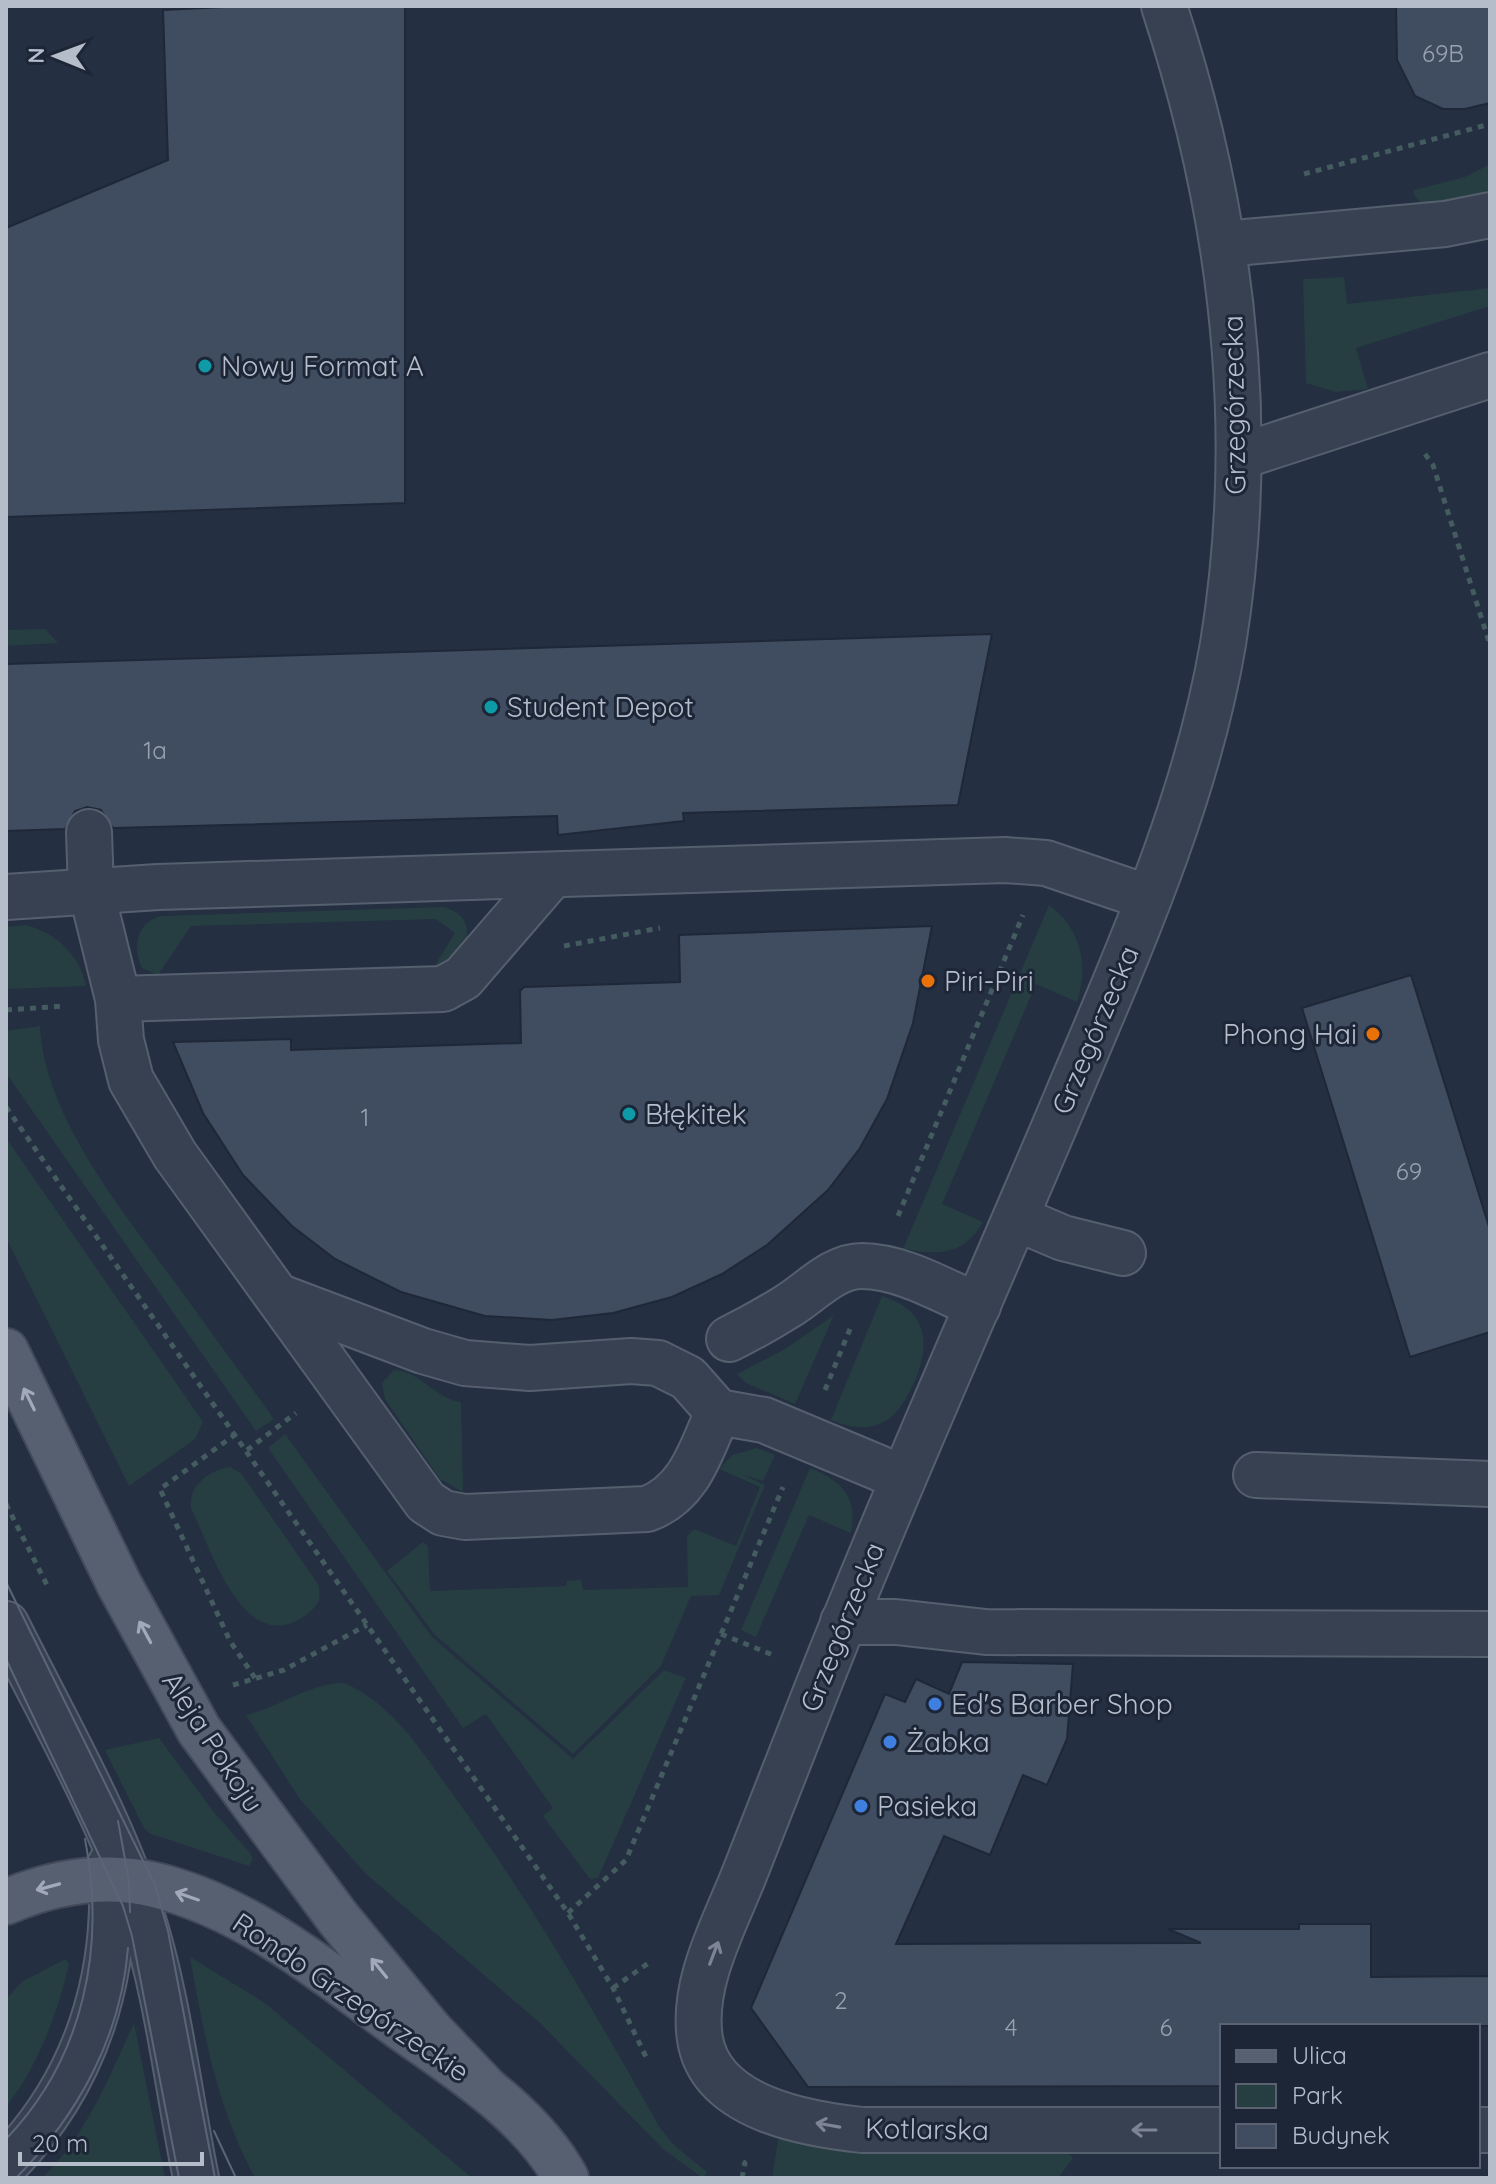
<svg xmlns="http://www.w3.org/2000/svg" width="1496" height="2184" font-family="Quicksand,sans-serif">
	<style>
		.green { fill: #263e42 }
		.building { fill: #404d61; stroke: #1f2838; stroke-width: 2 }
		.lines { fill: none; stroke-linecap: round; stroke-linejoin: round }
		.minor-casing { stroke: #565f6e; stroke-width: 48 }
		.major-casing { stroke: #424a5a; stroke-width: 48 }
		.path { stroke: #445b5f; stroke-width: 5; stroke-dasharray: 6 6; stroke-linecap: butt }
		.minor { stroke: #384151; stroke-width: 44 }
		.major { stroke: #566071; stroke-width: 44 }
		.tram { stroke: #5a6578; stroke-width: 2 }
		.oneway { stroke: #a2aab9 }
		.oneway2 { stroke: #7d8594 }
		.culture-dot { fill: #0f9aa8; stroke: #1d2636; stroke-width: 3 }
		.food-dot { fill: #e8710a; stroke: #1d2636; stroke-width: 3 }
		.shop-dot { fill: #3f7fe0; stroke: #1d2636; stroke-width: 3 }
		.labels { text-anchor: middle; stroke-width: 6; stroke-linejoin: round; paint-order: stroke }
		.number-label { font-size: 24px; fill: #98a1b0 }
		.poi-label { font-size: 28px; fill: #b5bdcb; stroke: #1d2636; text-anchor: start }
		.street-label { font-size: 28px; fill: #b5bdcb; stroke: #1d2636 }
	</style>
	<rect width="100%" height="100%" fill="#242f41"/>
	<g class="green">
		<polygon points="1490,164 1490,190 1449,201 1421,203 1414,195 1414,190 1465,177"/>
		<polygon points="1344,277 1347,304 1490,288 1490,306 1356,348 1368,389 1336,392 1306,383 1303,279"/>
		<polygon points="45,629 58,643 6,646 6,630"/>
		<path d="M 1049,905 C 1081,929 1089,964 1077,1002 L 1036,984 L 942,1204 L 983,1222 C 964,1256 937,1255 903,1249 Z"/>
		<path d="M 443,907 C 484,917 467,959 434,967 L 455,933 L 436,919 L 191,926 L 158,975 L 142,968 C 132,947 137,922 161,916 Z"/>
		<path d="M 26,925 C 56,933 80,955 86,986 L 6,989 L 6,927 Z"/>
		<path d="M 40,1026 C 44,1116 122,1210 174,1281 C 207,1327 241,1373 274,1419 L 256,1431 L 6,1073 L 6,1031 Z"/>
		<polygon points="6,1138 203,1422 195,1439 129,1486 6,1237"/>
		<path d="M 882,1296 C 924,1309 932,1339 916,1378 C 899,1419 877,1439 831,1420 Z"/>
		<polygon points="834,1315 795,1404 746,1383 737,1374 785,1349"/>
		<path d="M 394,1370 C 421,1371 435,1399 461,1402 L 463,1492 L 440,1479 L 385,1399 L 382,1383 Z"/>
		<polygon points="285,1434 432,1637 573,1759 664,1670 686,1678 598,1878 590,1879 543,1816 553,1808 486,1714 463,1728 268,1448"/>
		<polygon points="757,1448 775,1455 763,1481 743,1475 765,1485 719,1595 691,1596 661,1666 573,1754 435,1635 387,1571 423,1542 428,1546 430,1591 566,1586 567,1581 581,1580 583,1590 688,1587 687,1536 694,1529 736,1546 760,1487 719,1469 732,1455"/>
		<path d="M 230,1467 L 241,1473 L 318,1584 C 322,1600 319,1605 306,1615 C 244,1660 211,1549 191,1508 C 188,1486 209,1470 230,1467 Z"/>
		<path d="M 810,1468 C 842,1481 858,1497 851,1533 L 809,1515 L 756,1637 L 741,1630 Z"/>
		<path d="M 344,1683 C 393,1703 424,1755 454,1796 C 531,1902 596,2014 660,2128 L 675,2146 L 707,2172 L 703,2178 L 664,2150 L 539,2022 L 366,1874 L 299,1798 L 246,1715 C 278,1708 311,1682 344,1683 Z"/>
		<polygon points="159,1738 213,1811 249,1852 253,1858 249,1866 151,1834 144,1828 105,1750"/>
		<path d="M 190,1957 L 265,2003 L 472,2178 L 255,2178 C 217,2108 204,2035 190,1957 Z"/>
		<path d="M 66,1959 L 69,1965 C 56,2017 39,2064 6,2107 L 6,1999 L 23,1981 Z"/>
		<path d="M 134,2023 L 165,2178 L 42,2178 C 86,2136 109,2077 134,2023 Z"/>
		<polygon points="779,2134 843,2152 1068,2153 1073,2158 1058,2178 772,2178"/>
	</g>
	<g class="building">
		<polygon points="245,6 405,6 405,503 6,517 6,228 168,160 163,10"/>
		<polygon points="1396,6 1490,6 1490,103 1465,109 1443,109 1415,96 1397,60"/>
		<polygon points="992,634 958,805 683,813 684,821 558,835 557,816 113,828 101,810 87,807 75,811 65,829 6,831 6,664"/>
		<polygon points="932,926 913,1023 887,1099 860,1148 828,1190 767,1245 722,1274 672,1297 613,1313 552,1320 485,1316 401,1292 335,1259 292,1226 243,1175 203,1113 173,1042 291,1039 291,1050 521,1043 520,991 524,987 680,982 679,935"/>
		<polygon points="1411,975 1490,1230 1490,1332 1410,1357 1302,1008"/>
		<polygon points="962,1662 1073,1664 1067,1739 1047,1785 1023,1775 990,1855 944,1836 896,1944 1201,1943 1168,1929 1299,1929 1299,1924 1371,1924 1371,1977 1490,1976 1490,2026 1222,2026 1222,2086 808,2087 751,2008 885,1694 905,1702 916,1679 949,1694"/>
	</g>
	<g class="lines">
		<g class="minor-casing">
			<g id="minor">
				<path d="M 1164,6 C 1232,213 1258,428 1223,644 C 1196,802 1128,952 1066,1099 C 979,1305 887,1509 806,1717 C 786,1768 766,1819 746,1870 C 726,1922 691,1982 700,2039 C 711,2108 805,2124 862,2130 L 1222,2130"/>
				<polyline points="1224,244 1445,224 1490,215"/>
				<polyline points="1239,457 1490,375"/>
				<path d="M 89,832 L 91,890 L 118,999 L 121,1040 L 131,1080 L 175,1155 L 426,1502 L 443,1513 L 465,1517 L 647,1509 C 690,1493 701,1450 718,1412 L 764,1420 L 903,1478"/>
				<polyline points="6,897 158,887 1005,860 1046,863 1149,898"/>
				<polyline points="118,999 443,989 463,978 552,875"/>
				<polyline points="1016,1218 1063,1238 1123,1253"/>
				<polyline points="280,1297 423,1351 465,1363 530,1368 631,1361 658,1363 688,1378 718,1412"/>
				<path d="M 729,1339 C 749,1329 769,1318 788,1306 C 811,1292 833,1266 862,1266 C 901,1266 943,1291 978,1306"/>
				<polyline points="1256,1475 1490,1484"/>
				<polyline points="843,1622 896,1622 986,1632 1490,1634"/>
				<path d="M 6,1624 C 52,1717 107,1811 140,1910 C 168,1996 178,2090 196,2178"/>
				<polyline points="1478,2130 1490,2130"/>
				<path d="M 6,2164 C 86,2082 119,1977 111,1863"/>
			</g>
		</g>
		<g class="major-casing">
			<g id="major">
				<polyline points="6,1351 119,1584 199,1730 338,1918 430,2030 486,2089"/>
				<path d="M 6,1902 C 53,1882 104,1873 155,1885 C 246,1907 322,1970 396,2024 C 457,2068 529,2111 566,2178"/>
			</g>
		</g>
		<g class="path">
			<polyline points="1304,174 1490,124"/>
			<polyline points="1425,454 1433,465 1490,645"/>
			<polyline points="564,946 660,928"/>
			<polyline points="6,1010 65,1006"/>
			<polyline points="6,1107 568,1913 613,1988 646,2057"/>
			<polyline points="898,1216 1023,915"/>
			<polyline points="825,1390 850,1329"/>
			<polyline points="236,1434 160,1489 230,1641 255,1678"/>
			<polyline points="247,1450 296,1413"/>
			<polyline points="6,1504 47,1585"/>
			<polyline points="721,1634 773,1655"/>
			<polyline points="233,1685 284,1670 367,1625"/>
			<polyline points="568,1913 626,1860 783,1487"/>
			<polyline points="613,1988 650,1962"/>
			<polyline points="742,2178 745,2163 742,2161"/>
		</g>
		<use href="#minor" class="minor"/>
		<use href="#major" class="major"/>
		<g class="tram">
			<polyline points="6,1582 155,1885 168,1931 215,2178"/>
			<polyline points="6,1659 123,1906 132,1936 179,2178"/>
			<polyline points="118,1821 129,1881 130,1912"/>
			<polyline points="214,2131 236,2178"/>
			<path d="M 6,2139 C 84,2058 106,1947 85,1839"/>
			<path d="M 16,2178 C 78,2115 121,2037 128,1948"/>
		</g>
	</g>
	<defs><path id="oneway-shaft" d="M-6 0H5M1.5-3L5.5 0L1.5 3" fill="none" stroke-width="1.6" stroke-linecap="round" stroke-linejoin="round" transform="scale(2)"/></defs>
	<g class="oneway">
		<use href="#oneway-shaft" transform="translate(29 1399) rotate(-116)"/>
		<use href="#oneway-shaft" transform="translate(145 1632) rotate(-118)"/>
		<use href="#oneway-shaft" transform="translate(48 1887) rotate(165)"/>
		<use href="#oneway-shaft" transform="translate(187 1896) rotate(-161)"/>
		<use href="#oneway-shaft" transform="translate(379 1968) rotate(-129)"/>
	</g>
	<g class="oneway2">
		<use href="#oneway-shaft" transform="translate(714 1953) rotate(-69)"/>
		<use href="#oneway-shaft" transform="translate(828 2125) rotate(-170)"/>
		<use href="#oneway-shaft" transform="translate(1144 2130) rotate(-180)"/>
	</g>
	<g class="culture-dot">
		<circle cx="205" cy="366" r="8"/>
		<circle cx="491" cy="707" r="8"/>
		<circle cx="629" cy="1114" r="8"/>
	</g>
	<g class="food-dot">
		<circle cx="928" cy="981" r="8"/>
		<circle cx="1373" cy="1034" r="8"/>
	</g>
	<g class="shop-dot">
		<circle cx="935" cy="1704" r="8"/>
		<circle cx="890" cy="1742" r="8"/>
		<circle cx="861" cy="1806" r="8"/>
	</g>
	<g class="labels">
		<g class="number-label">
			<text x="1443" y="62">69B</text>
			<text x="155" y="759">1a</text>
			<text x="365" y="1126">1</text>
			<text x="1409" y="1180">69</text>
			<text x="841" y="2009">2</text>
			<text x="1011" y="2036">4</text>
			<text x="1166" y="2036">6</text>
		</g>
		<g class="poi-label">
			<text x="221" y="376">Nowy Format A</text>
			<text x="507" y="717">Student Depot</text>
			<text x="944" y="991">Piri-Piri</text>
			<text x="1357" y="1044" text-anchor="end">Phong Hai</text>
			<text x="645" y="1124">Błękitek</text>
			<text x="951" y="1714">Ed's Barber Shop</text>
			<text x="906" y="1752">Żabka</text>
			<text x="877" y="1816">Pasieka</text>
		</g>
		<g class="street-label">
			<text transform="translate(1234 405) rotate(-91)" y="10">Grzegórzecka</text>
			<text transform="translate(1095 1030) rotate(-67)" y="10">Grzegórzecka</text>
			<text transform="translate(842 1627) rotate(-68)" y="10">Grzegórzecka</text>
			<text transform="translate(213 1742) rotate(57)" y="10">Aleja Pokoju</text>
			<text transform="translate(351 1997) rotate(34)" y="10">Rondo Grzegórzeckie</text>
			<text transform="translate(927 2129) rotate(1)" y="10">Kotlarska</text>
		</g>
	</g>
	<rect width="1496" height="2184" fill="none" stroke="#b5bdcb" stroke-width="16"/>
	<rect x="1220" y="2024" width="260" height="144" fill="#1d2636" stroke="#5a6272" stroke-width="2"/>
	<rect x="1236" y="2050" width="40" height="12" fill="#566071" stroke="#5a6272" stroke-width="2"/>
	<text x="1292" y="2064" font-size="24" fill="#b5bdcb">Ulica</text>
	<rect x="1236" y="2084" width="40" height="24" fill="#263e42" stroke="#5a6272" stroke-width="2"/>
	<text x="1292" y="2104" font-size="24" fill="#b5bdcb">Park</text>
	<rect x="1236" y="2124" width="40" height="24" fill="#404d61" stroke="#5a6272" stroke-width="2"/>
	<text x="1292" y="2144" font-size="24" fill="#b5bdcb">Budynek</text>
	<g transform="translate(56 56) rotate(271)" stroke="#1d2636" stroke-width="6" paint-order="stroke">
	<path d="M0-6L14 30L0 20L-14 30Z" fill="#b5bdcb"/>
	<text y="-12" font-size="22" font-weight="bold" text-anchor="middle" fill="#b5bdcb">N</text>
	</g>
	<path d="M20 2152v12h182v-12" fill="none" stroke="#b5bdcb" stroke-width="4"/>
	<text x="32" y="2152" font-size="24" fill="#b5bdcb" stroke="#1d2636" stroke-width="6" paint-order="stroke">20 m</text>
</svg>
